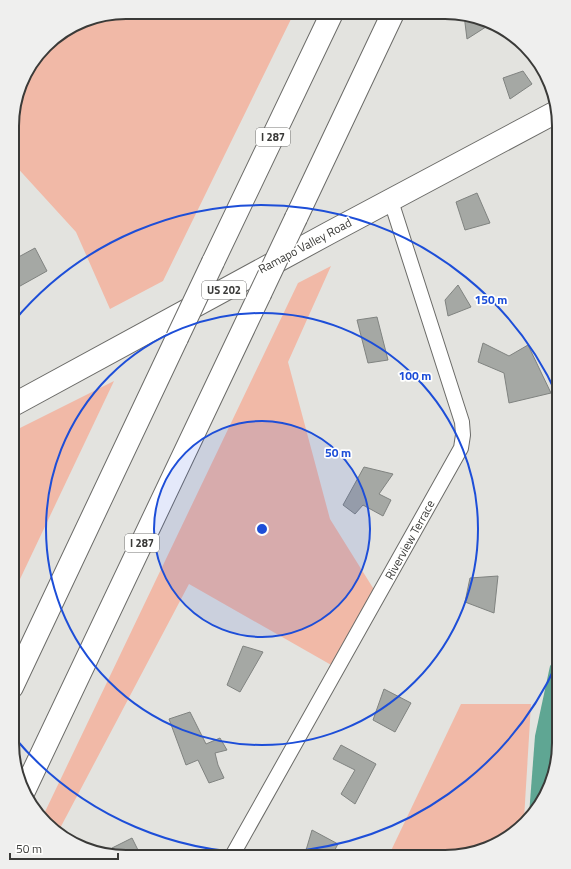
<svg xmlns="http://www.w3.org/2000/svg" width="571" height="869" font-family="'Titillium Web',sans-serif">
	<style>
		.green { fill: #f1b9a7 }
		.water { fill: #5fa693 }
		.building { fill: #a5a8a4; stroke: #808380 }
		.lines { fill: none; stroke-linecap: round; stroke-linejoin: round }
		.street-casing { stroke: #6b6b68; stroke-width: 16 }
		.primary-casing { stroke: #6b6b68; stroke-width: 24 }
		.highway-casing { stroke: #6b6b68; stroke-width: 24 }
		.street { stroke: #fff; stroke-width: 14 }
		.primary { stroke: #fff; stroke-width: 22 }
		.highway { stroke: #fff; stroke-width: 22 }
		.highway-bridge-casing { stroke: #6b6b68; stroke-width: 24; stroke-linecap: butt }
		.highway-bridge { stroke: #fff; stroke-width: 22 }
		.ring { fill: none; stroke: #1d4ed8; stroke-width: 2 }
		.labels { text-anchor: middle; stroke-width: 3.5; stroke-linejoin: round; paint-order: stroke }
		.shield { fill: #fffffe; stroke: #757573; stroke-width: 1 }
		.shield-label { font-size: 11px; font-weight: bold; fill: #3a3a38 }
		.street-label { font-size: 12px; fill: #3a3a38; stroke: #fffffe }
		.rim { fill: none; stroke: #3a3a38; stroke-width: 2 }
		.centre { fill: #1d4ed8; stroke: #fffffe; stroke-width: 2 }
		.ring-label { font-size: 12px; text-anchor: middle; font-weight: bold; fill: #1d4ed8; stroke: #fffffe; stroke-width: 3.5; stroke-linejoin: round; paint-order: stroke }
	</style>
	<rect width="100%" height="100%" fill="#e3e3df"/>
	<g class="green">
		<polygon points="126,12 294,13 163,281 110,309 76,232 13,163 13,111 27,69 51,40 89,18"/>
		<polygon points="331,266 288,362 330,519 378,596 340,670 189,584 57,834 43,816 298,283"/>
		<polygon points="114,381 12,596 12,432"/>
		<polygon points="461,704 531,704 524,819 489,848 446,857 388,857"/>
	</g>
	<polygon class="water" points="559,654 559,751 540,807 529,815 535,736 550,666"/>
	<g class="building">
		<polygon points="464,15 475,19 489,25 467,39"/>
		<polygon points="523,71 532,84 510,99 503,78"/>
		<polygon points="477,193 490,223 465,230 456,202"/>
		<polygon points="35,248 47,271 13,290 13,260"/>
		<polygon points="458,285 471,307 448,316 445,300"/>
		<polygon points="377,317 388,360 368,363 357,320"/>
		<polygon points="483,343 509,356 528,345 551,393 509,403 504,373 478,362"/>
		<polygon points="364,467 393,474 379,494 391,500 383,516 363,505 355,514 343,505"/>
		<polygon points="498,576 494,613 465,602 470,578"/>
		<polygon points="243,646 263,652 240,692 227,685"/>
		<polygon points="384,689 411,703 395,732 373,720"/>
		<polygon points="190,712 206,744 220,738 227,750 215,753 218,765 224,778 209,783 198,760 186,765 169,719"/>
		<polygon points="341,745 376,764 355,804 341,794 355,770 333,759"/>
		<polygon points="312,830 338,844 331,857 304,857"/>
		<polygon points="132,838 141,856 116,856 112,848"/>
	</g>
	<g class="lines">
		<g class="street-casing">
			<polyline id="street" points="232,856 461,448 463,435 462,422 391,201"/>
		</g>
		<g class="primary-casing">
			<polyline id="primary" points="13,405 329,233 556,112"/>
		</g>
		<g class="highway-casing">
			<g id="highway">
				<polyline points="296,218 393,13"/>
				<polyline points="213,262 332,13"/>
				<polyline points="12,687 177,338"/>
				<polyline points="24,791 260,294"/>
			</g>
		</g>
		<use href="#street" class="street"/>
		<use href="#primary" class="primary"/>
		<use href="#highway" class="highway"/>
		<g class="highway-bridge-casing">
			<g id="highway-bridge">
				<polyline points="260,294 296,218"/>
				<polyline points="177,338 213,262"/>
			</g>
		</g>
		<use href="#highway-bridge" class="highway-bridge"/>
	</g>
	<circle cx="262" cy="529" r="108" fill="#1d4ed8" fill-opacity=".12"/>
	<g class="ring">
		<circle cx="262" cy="529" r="108"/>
		<circle cx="262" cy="529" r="216"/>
		<path d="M558 661A324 324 0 0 1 14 737M14 321A324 324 0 0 1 558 397"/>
	</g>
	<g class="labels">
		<g class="shield">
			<rect x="256" y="128" width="34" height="18" rx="3"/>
			<rect x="202" y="281" width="44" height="18" rx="3"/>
			<rect x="125" y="534" width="34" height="18" rx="3"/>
		</g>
		<g class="shield-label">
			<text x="273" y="141">I 287</text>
			<text x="224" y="294">US 202</text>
			<text x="142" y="547">I 287</text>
		</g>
		<g class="street-label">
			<text transform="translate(305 246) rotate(-28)" y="4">Ramapo Valley Road</text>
			<text transform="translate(410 540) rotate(-61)" y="4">Riverview Terrace</text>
		</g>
	</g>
	<path d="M0 0H571V869H0ZM126 19H445A107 107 0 0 1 552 126V743A107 107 0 0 1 445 850H126A107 107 0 0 1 19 743V126A107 107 0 0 1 126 19Z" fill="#efefee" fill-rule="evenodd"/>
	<path class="rim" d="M126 19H445A107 107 0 0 1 552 126V743A107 107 0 0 1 445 850H126A107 107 0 0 1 19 743V126A107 107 0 0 1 126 19Z"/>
	<circle cx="262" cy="529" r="6" class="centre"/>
	<g class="ring-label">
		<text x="491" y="304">150 m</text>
		<text x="415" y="380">100 m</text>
		<text x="338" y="457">50 m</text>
	</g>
	<path d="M10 853v6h108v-6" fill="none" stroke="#3a3a38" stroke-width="2"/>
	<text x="16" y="853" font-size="12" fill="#3a3a38" stroke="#fffffe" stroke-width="3" paint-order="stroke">50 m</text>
</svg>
